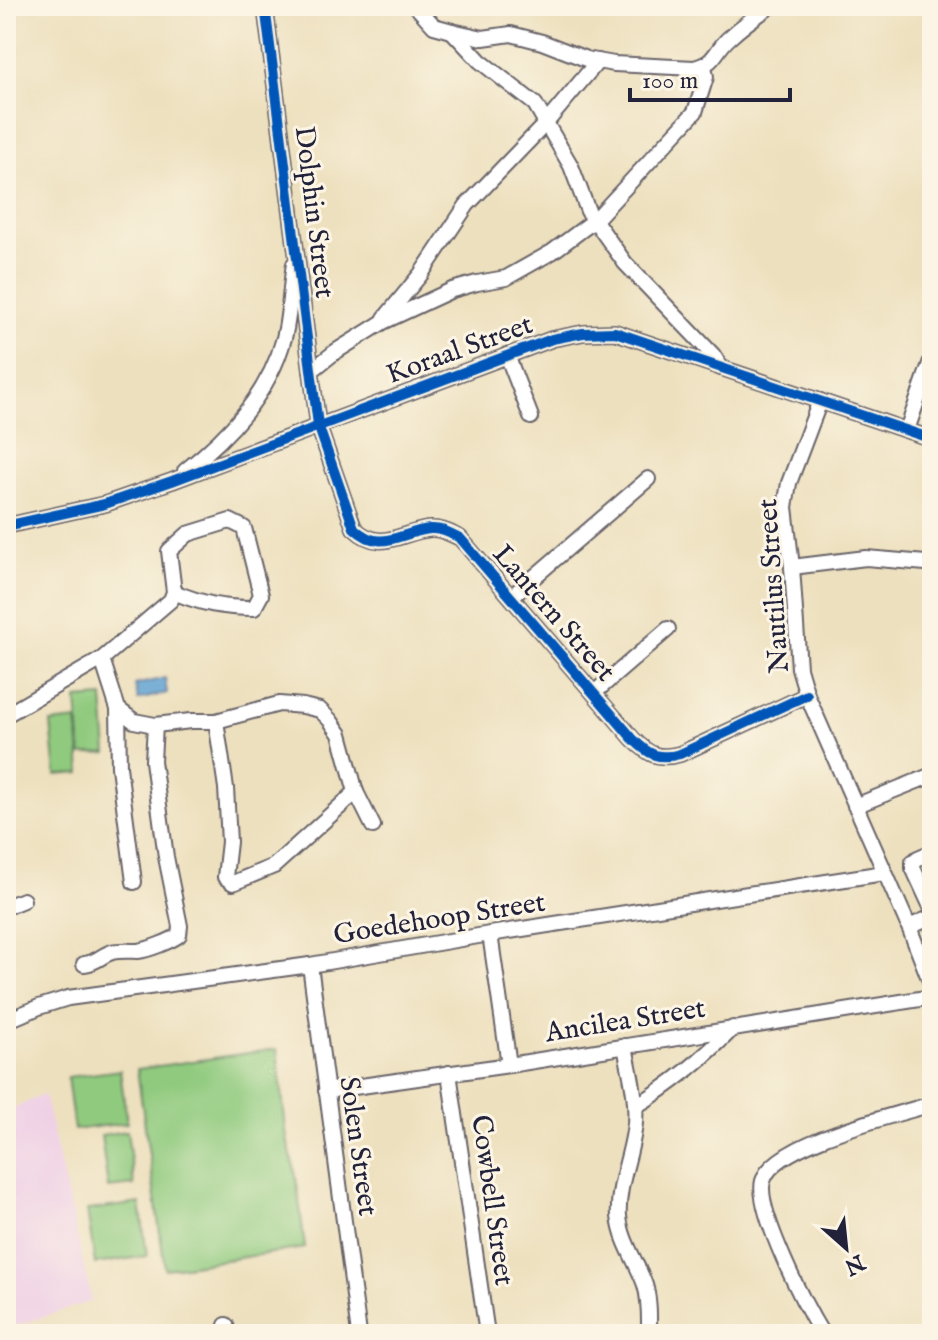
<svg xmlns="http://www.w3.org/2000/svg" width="938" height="1340" font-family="'IM FELL English',serif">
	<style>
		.built { fill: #efd0e6 }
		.green { fill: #90ca7e; stroke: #59765c; stroke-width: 2 }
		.water { fill: #5da0d1; stroke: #406186; stroke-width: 2 }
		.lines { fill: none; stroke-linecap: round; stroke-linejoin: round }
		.minor-casing { stroke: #696469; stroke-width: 18 }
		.minor { stroke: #fff; stroke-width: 14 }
		.cycleway-casing { stroke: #fcf5e5; stroke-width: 15 }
		.cycleway { stroke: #0057b8; stroke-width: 10 }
		.labels { text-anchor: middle; stroke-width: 6; stroke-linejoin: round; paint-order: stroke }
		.street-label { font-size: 28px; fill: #22223b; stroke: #fcf5e5 }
	</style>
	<rect width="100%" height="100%" fill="#fcf5e5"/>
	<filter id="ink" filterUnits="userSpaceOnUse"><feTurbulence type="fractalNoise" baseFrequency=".0125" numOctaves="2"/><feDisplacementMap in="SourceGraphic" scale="16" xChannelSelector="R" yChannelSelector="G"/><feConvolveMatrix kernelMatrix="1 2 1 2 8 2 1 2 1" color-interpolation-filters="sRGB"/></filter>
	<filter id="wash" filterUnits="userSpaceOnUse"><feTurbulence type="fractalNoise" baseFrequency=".006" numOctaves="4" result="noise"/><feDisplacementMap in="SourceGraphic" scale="32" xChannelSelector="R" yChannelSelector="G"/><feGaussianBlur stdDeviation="1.8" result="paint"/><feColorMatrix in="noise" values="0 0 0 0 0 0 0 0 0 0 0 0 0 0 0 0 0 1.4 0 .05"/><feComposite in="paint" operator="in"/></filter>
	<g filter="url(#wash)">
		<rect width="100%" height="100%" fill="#ede0be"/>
		<polygon class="built" points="44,1094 92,1301 6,1329 6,1112"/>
		<g class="green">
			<polygon points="103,697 107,753 81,755 77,699"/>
			<polygon points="77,720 81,773 56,775 51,723"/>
			<polygon points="277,1049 287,1139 296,1176 305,1248 165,1269 137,1069"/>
			<polygon points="120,1070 127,1123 74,1130 67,1077"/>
			<polygon points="127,1131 134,1185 108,1188 101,1135"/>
			<polygon points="140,1203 147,1256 95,1264 87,1210"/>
		</g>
		<polygon class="water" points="165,678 167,693 138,700 135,685"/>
	</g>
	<g filter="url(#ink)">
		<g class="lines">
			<g class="minor-casing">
				<g id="minor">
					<path d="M 265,6 L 318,425 L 354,528 C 381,554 400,532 430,529 C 442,528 451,534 460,538 L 633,739 C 649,755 658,760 680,754 L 807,695"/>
					<path d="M 416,6 L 434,26 L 452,31 L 483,38 L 511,34 L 542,42 L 586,59 L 614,64 L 694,68 C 716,63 714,52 728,39 C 741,27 757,15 771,6"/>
					<polyline points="452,31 480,61 535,104 571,166 588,211 625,263 713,355 721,368"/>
					<polyline points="385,318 421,274 467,205 546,123 598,61"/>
					<polyline points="507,355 531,417"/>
					<polyline points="311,371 335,352 383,322 452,290 477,283 506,278 552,252 595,220 695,112 706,77 704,66"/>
					<polyline points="820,401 789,483 785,507 792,567 799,668 807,695 909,927 932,986"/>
					<polyline points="907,430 932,358"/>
					<path d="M 185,471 C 229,436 269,394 284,338 C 290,315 290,288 294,264"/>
					<polyline points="6,526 105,504 172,481 552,339 583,333 615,332 932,439"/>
					<polyline points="792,567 866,558 926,563 932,566"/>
					<polyline points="511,597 648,479"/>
					<polyline points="102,659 118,709 119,767 134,882"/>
					<polyline points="594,693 668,629"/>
					<polyline points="118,709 134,721 155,725 191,721 216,721 279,704 303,706 320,710 330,720 340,734 356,792 373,826"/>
					<path d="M 6,715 L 102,659 L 171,600 L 174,592 L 169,551 L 188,534 L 230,521 L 244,528 L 261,595 L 254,608 C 224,608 202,604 174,592"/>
					<polyline points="216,721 226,788 229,842 225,877 233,883 274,866 356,792"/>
					<polyline points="855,806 932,775"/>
					<polyline points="932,852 918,858 913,862 913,868 932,909"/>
					<polyline points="6,907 23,900"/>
					<polyline points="909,927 932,917"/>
					<polyline points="490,934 509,1065"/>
					<path d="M 84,964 C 97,963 101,955 112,952 C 120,950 129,951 138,951 C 148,950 171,941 179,935 L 180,926 L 166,857 L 153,761 L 155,725"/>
					<polyline points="310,965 359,1334"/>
					<polyline points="6,1021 39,1007 68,998 310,965 490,934 884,873"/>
					<path d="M 625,1046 C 630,1074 639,1103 634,1131 C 630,1159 617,1188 619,1216 C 621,1241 637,1262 645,1285 C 650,1301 649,1318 649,1334"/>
					<polyline points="449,1073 487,1334"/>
					<polyline points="326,1091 509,1065 932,997"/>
					<path d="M 636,1106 C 671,1085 704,1058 733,1028"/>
					<polyline points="226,1325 228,1334"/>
					<path d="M 822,1334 C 806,1308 755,1209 763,1181 C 773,1143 896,1115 932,1104"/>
				</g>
			</g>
			<use href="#minor" class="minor"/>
			<g class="cycleway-casing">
				<g id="cycleway">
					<path d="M 265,6 L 318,425 L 354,528 C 381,554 400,532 430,529 C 442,528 451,534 460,538 L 633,739 C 649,755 658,760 680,754 L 807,695"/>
					<polyline points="6,526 105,504 172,481 552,339 583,333 615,332 932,439"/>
				</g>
			</g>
			<use href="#cycleway" class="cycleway"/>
		</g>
	</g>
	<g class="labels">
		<g class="street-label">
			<text transform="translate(316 212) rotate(83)" y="10">Dolphin Street</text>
			<text transform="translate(459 348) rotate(-20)" y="10">Koraal Street</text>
			<text transform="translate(772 586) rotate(-94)" y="10">Nautilus Street</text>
			<text transform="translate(555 612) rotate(49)" y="10">Lantern Street</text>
			<text transform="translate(439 917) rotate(-9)" y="10">Goedehoop Street</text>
			<text transform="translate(625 1019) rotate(-9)" y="10">Ancilea Street</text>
			<text transform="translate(360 1146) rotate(82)" y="10">Solen Street</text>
			<text transform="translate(494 1200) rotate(82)" y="10">Cowbell Street</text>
		</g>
	</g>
	<rect width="938" height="1340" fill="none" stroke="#fcf5e5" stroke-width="32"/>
	<g transform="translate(846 1248) rotate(153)" stroke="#fcf5e5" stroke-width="6" paint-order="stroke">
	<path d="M0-6L14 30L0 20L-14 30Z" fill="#22223b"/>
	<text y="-12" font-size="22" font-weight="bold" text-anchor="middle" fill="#22223b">N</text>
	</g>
	<path d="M630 88v12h160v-12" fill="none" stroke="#22223b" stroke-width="4"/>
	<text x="642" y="88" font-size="24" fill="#22223b" stroke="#fcf5e5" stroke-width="6" paint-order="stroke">100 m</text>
</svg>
